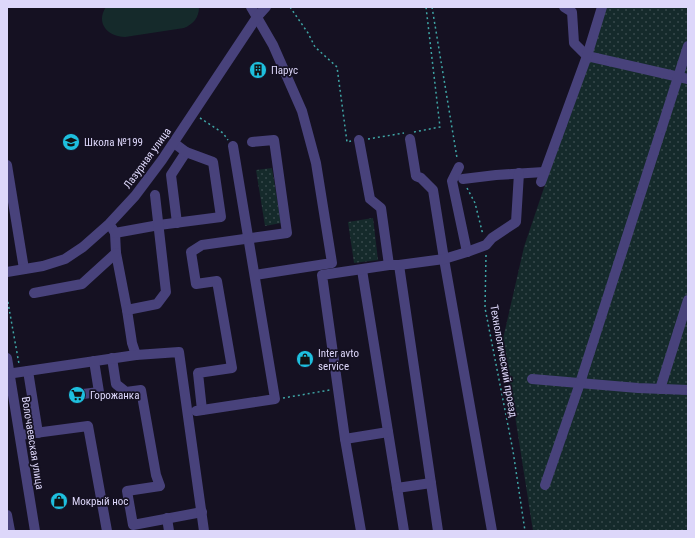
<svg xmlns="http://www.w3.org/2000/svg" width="695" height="538" font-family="'Roboto Condensed',sans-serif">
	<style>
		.grass { fill: #152a2b }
		.park { fill: url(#park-dots) }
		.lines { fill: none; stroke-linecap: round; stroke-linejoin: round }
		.path { stroke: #3fa6a6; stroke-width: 1.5; stroke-dasharray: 2 3; stroke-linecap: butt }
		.minor { stroke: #48427b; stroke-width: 10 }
		.labels { text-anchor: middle; stroke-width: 3.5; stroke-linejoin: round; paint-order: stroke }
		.poi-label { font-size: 11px; fill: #ddd7fa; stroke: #151122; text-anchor: start }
		.street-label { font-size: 11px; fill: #ddd7fa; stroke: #151122 }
	</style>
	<defs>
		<pattern id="park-dots" width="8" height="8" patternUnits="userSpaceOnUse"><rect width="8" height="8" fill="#152a2b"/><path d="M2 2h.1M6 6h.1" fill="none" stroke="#37484b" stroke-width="1.8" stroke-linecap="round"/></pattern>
	</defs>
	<rect width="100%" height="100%" fill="#151122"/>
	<path class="grass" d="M 106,7 L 199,7 C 199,18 193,24 184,28 L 125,37 C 108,37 95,23 106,7 Z"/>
	<g class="park">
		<polygon points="605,7 688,7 688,531 533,531 503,339 524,247"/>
		<polygon points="272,168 281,223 265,226 256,170"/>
		<polygon points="373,218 378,260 354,263 348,222"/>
	</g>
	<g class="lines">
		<g class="path">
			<polyline points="290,7 308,33 315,47 337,67 347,142 351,141"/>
			<polyline points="432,7 457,158"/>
			<polyline points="200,118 223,133 228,140"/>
			<polyline points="414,132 440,127 426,7"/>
			<polyline points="368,139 404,133"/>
			<polyline points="467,188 475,203 483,235"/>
			<polyline points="486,255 485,308 513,451 525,531"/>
			<polyline points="7,297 19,364"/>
			<polyline points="283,398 330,390"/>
		</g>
		<g class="minor">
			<polyline points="251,7 273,45 302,111 316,163 332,263 255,275"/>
			<polyline points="564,7 572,12 574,43 587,56 688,79"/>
			<polyline points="410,139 416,176 421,178 433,190 444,259 492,531"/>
			<polyline points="359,140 370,199 381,208 389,265"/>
			<polyline points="7,165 24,269"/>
			<polyline points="459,167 452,181 467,252"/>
			<polyline points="463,179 496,175 544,172"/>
			<polyline points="541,182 587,56 602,7"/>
			<polyline points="177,223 171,175 186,152"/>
			<polyline points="112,228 115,233 116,253 127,310 132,343 136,355"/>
			<polyline points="115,233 159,225 221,217 213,162 186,152 174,143"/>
			<polyline points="399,265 438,531"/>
			<polyline points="362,270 404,531"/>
			<polyline points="7,272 43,266 65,259 83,247 109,224 135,196 162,160 257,17 266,7"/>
			<polyline points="34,293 82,284 116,253"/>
			<polyline points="127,310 157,304 166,292 155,195"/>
			<polyline points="7,358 35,531"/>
			<polyline points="112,358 116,384 126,392 141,390 156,475 160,486 127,491 133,525 202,512"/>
			<polyline points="28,371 38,433"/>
			<polyline points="7,374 136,355 179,352 204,531"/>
			<polyline points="532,379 638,388 688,390"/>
			<polyline points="660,389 688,300"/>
			<polyline points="75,395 99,392 94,361"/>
			<polyline points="202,410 198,373 232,368 217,281 196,284 191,252 202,245 287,233 274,140 252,142"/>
			<polyline points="196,411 275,399 233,146"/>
			<polyline points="20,435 88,426 107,531"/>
			<polyline points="345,439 388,432"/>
			<polyline points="545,485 580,383 688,46"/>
			<polyline points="397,488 431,483"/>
			<polyline points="7,515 10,531"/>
			<polyline points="167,518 169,531"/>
			<polyline points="361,531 345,439 322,275 389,265 399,265 444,259 467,252 486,245 492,238 516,222 519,173"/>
		</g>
	</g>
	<defs>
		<g id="building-disc" transform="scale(0.9)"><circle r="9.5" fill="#1ebfde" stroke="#151122"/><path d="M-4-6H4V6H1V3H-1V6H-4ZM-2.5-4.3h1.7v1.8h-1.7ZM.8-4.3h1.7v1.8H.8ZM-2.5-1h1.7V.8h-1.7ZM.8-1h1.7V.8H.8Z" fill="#111"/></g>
		<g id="school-disc" transform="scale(0.9)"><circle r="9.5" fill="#1ebfde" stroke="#151122"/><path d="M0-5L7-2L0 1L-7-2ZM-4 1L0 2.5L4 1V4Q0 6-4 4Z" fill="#111"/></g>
		<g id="shop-disc" transform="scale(0.9)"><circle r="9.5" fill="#1ebfde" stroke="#151122"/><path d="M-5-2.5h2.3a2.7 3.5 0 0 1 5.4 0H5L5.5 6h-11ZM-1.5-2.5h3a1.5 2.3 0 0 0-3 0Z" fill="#111"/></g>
		<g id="supermarket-disc" transform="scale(0.9)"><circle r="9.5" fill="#1ebfde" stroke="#151122"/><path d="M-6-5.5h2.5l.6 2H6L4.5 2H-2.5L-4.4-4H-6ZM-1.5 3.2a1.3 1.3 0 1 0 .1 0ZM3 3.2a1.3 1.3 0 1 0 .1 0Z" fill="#111"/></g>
	</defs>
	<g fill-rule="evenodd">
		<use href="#building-disc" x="258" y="70"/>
		<use href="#school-disc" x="71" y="142"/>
		<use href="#shop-disc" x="305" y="359"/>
		<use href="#supermarket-disc" x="77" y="395"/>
		<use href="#shop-disc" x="59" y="501"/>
	</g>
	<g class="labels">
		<g class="poi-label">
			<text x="271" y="74">Парус</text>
			<text x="84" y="146">Школа №199</text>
			<text x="318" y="357">Inter avto<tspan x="318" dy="13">service</tspan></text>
			<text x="90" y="399">Горожанка</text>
			<text x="72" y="505">Мокрый нос</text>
		</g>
		<g class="street-label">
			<text transform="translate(147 158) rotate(-54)" y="4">Лазурная улица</text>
			<text transform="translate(504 361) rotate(80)" y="4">Технологический проезд</text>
			<text transform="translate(33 443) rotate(81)" y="4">Волочаевская улица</text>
		</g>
	</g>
	<rect width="695" height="538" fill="none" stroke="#ddd7fa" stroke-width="16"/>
</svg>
